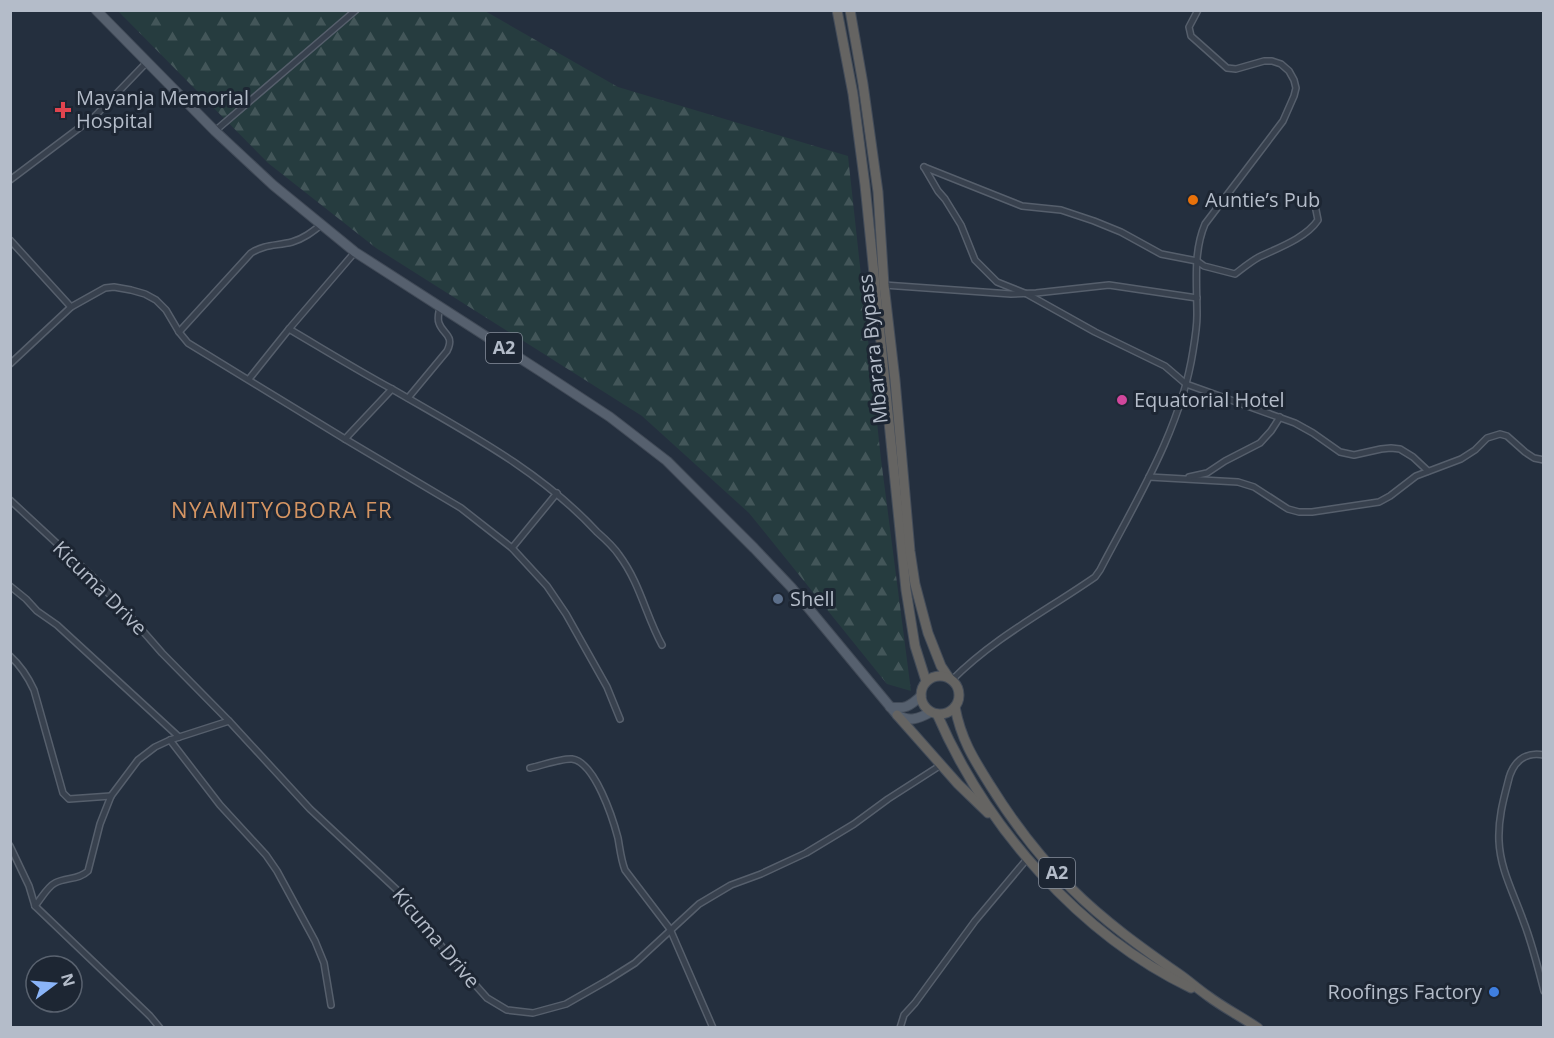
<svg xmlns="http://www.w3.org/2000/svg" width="1554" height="1038" font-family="'Open Sans',sans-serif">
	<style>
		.forest { fill: url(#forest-firs) }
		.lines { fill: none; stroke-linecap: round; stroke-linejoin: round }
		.minor-casing { stroke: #565f6c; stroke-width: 8 }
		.primary-casing { stroke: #414a57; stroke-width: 11 }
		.trunk-casing { stroke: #434c59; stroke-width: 11 }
		.minor { stroke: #38414e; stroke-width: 5 }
		.primary { stroke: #56606e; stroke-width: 9 }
		.trunk { stroke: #656462; stroke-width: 9 }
		.health-dot { fill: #e0444e; stroke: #1d2633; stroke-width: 2 }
		.food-dot { fill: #e8710a; stroke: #1d2633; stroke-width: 2 }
		.hotel-dot { fill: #d1479c; stroke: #1d2633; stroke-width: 2 }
		.service-dot { fill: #5c6f8a; stroke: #1d2633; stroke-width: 2 }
		.shop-dot { fill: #3f7fe0; stroke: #1d2633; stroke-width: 2 }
		.labels { text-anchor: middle; stroke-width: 6; stroke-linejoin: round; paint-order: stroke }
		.shield { fill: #1d2633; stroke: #878f9c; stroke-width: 1.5 }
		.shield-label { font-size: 18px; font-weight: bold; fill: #b4bcc9 }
		.poi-label { font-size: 20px; fill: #b4bcc9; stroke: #1d2633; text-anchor: start }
		.street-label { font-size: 20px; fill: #b4bcc9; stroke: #1d2633 }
		.quarter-label { font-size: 22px; letter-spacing: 1.5px; fill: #d59563; stroke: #1d2633 }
	</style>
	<defs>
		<pattern id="forest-firs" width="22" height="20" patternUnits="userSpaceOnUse" patternTransform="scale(1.5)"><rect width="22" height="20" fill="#263c3f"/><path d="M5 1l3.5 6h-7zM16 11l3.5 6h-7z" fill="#435659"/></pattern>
	</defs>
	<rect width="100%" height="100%" fill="#242f3e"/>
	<polygon class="forest" points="118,11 485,11 618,87 848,156 881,459 911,691 887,684 749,513 642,416 376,248 268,163"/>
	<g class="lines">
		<g class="minor-casing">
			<g id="minor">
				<polyline points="215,131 356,10"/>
				<polyline points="924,167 938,191 945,199 961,225 975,260 997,282 1027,294 1095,332 1165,366 1186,384 1295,423 1313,433 1340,452 1354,455 1381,449 1391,448 1400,449 1413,457 1428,471"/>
				<path d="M 924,167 L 1022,206 L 1061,210 L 1094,221 L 1121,232 L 1161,254 L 1197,261 L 1204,266 L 1235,274 C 1243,268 1250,262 1259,257 C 1278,248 1306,238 1318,220 L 1315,205"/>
				<polyline points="10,180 95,116 147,62"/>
				<polyline points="10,240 71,307"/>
				<polyline points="884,285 1011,294 1036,293 1109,285 1197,298"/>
				<path d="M 289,329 C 323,349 357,370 392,389 C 464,431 540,470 597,532 C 605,539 613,546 619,555 C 640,583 646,616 662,645"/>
				<path d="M 179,332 L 251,253 C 265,244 276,246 292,242 C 303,239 312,232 321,225"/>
				<polyline points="10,364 71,307 105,288 114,287 131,290 145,294 156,300 166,310 179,332 188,343 345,439 461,508 512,548 547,586 566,614 607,687 620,719"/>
				<polyline points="249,379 289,329 355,252"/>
				<path d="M 408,398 L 447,351 C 455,335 443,335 439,323 C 437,318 439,312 440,307"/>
				<polyline points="345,439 392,389"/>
				<polyline points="1149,477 1238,482 1254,487 1288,509 1299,512 1312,512 1379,502 1390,496 1416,476 1461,459 1475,450 1487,438 1500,434 1507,436 1525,452 1534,458 1544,460"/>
				<polyline points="1189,477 1207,473 1225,461 1260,443 1271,431 1280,417"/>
				<polyline points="10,500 92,576 128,614 162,653 229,721 310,809 397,890 447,953 487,998 507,1010 533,1013 566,1004 608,980 635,963 699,904 731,885 761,874 806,853 854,824 888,799 941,765"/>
				<polyline points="512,548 557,493"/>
				<polyline points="10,586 26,599 37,611 57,625 179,737"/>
				<path d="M 10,656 C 21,666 28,677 34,690 L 63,793 L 69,799 L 111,796"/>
				<path d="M 952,680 C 995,637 1046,611 1095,577 L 1100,570 C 1136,501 1181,429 1193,351 C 1195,339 1197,327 1197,315 C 1197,284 1193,252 1205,224 L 1283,121 L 1294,96 L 1296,88 L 1294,80 L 1289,71 L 1281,64 L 1272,61 L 1264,61 L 1236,69 L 1227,68 L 1191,36 L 1189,27 L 1198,10"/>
				<polyline points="170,740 220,805 266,855 277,871 315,941 324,963 331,1005"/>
				<path d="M 1544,755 C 1524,751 1512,763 1508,782 C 1503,801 1498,820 1499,841 C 1500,869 1514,894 1523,920 C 1532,943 1538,967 1544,991"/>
				<path d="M 530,768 C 540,766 562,758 572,759 C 595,762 613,819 618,838 C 620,849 621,860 625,870 L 670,929 L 713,1028"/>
				<polyline points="10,846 29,886 35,906 150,1016 160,1028"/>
				<path d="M 35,906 C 41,899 47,887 55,883 C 66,877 79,880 88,871 L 100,824 L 111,796 L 138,760 L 155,747 L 170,740 L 229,721"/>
				<polyline points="900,1028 904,1015 915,1003 975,921 1027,859"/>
			</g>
		</g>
		<g class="primary-casing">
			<g id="primary">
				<path d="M 96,10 L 215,131 L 273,185 L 355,252 L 543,373 L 610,417 L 667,461 L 754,548 L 791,587 L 897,715 C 910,722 918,719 931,712"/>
				<path d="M 890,707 C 905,709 909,707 921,696"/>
			</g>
		</g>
		<g class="trunk-casing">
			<g id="trunk">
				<polyline points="837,10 853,94 865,185 906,590 915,646 926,681"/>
				<polyline points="850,10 863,84 878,192 884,285 895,380 910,551 915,584 928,633 941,666 949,678"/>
				<circle cx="940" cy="695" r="19"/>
				<path d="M 955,707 C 961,739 973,758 990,785 C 1013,822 1041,859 1072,889 C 1104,921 1142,948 1179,974 C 1189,981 1198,989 1208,996 C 1224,1008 1242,1017 1258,1028"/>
				<path d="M 937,714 C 986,827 1079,934 1191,988"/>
				<polyline points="897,715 958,784 988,813"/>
			</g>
		</g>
		<use href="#minor" class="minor"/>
		<use href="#primary" class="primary"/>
		<use href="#trunk" class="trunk"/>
	</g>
	<path class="health-dot" d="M60 101h6v6h6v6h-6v6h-6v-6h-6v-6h6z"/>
	<circle class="food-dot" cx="1193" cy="200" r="6"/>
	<circle class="hotel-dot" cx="1122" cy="400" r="6"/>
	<circle class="service-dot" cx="778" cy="599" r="6"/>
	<circle class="shop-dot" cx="1494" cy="992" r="6"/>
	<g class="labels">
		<g class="shield">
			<rect x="486" y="333" width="36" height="30" rx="4.5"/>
			<rect x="1039" y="858" width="36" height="30" rx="4.5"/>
		</g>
		<g class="shield-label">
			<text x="504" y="354">A2</text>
			<text x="1057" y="879">A2</text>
		</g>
		<g class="poi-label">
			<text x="76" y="105">Mayanja Memorial<tspan x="76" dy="23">Hospital</tspan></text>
			<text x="1205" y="207">Auntie’s Pub</text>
			<text x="1134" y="407">Equatorial Hotel</text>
			<text x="790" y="606">Shell</text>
			<text x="1482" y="999" text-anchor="end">Roofings Factory</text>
		</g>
		<g class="street-label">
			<text transform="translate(873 349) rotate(-96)" y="7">Mbarara Bypass</text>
			<text transform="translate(100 588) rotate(45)" y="7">Kicuma Drive</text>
			<text transform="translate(436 938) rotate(50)" y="7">Kicuma Drive</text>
		</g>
		<g class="quarter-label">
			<text x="282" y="518">NYAMITYOBORA FR</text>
		</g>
	</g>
	<rect width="1554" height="1038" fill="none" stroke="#b4bcc9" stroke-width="24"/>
	<g transform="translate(54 984) rotate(74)"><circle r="28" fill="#1d2633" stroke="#59626f" stroke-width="1.5"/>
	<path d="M0-4.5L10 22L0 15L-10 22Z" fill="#8ab4f8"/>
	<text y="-9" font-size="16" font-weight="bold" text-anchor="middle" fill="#b4bcc9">N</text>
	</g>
</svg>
